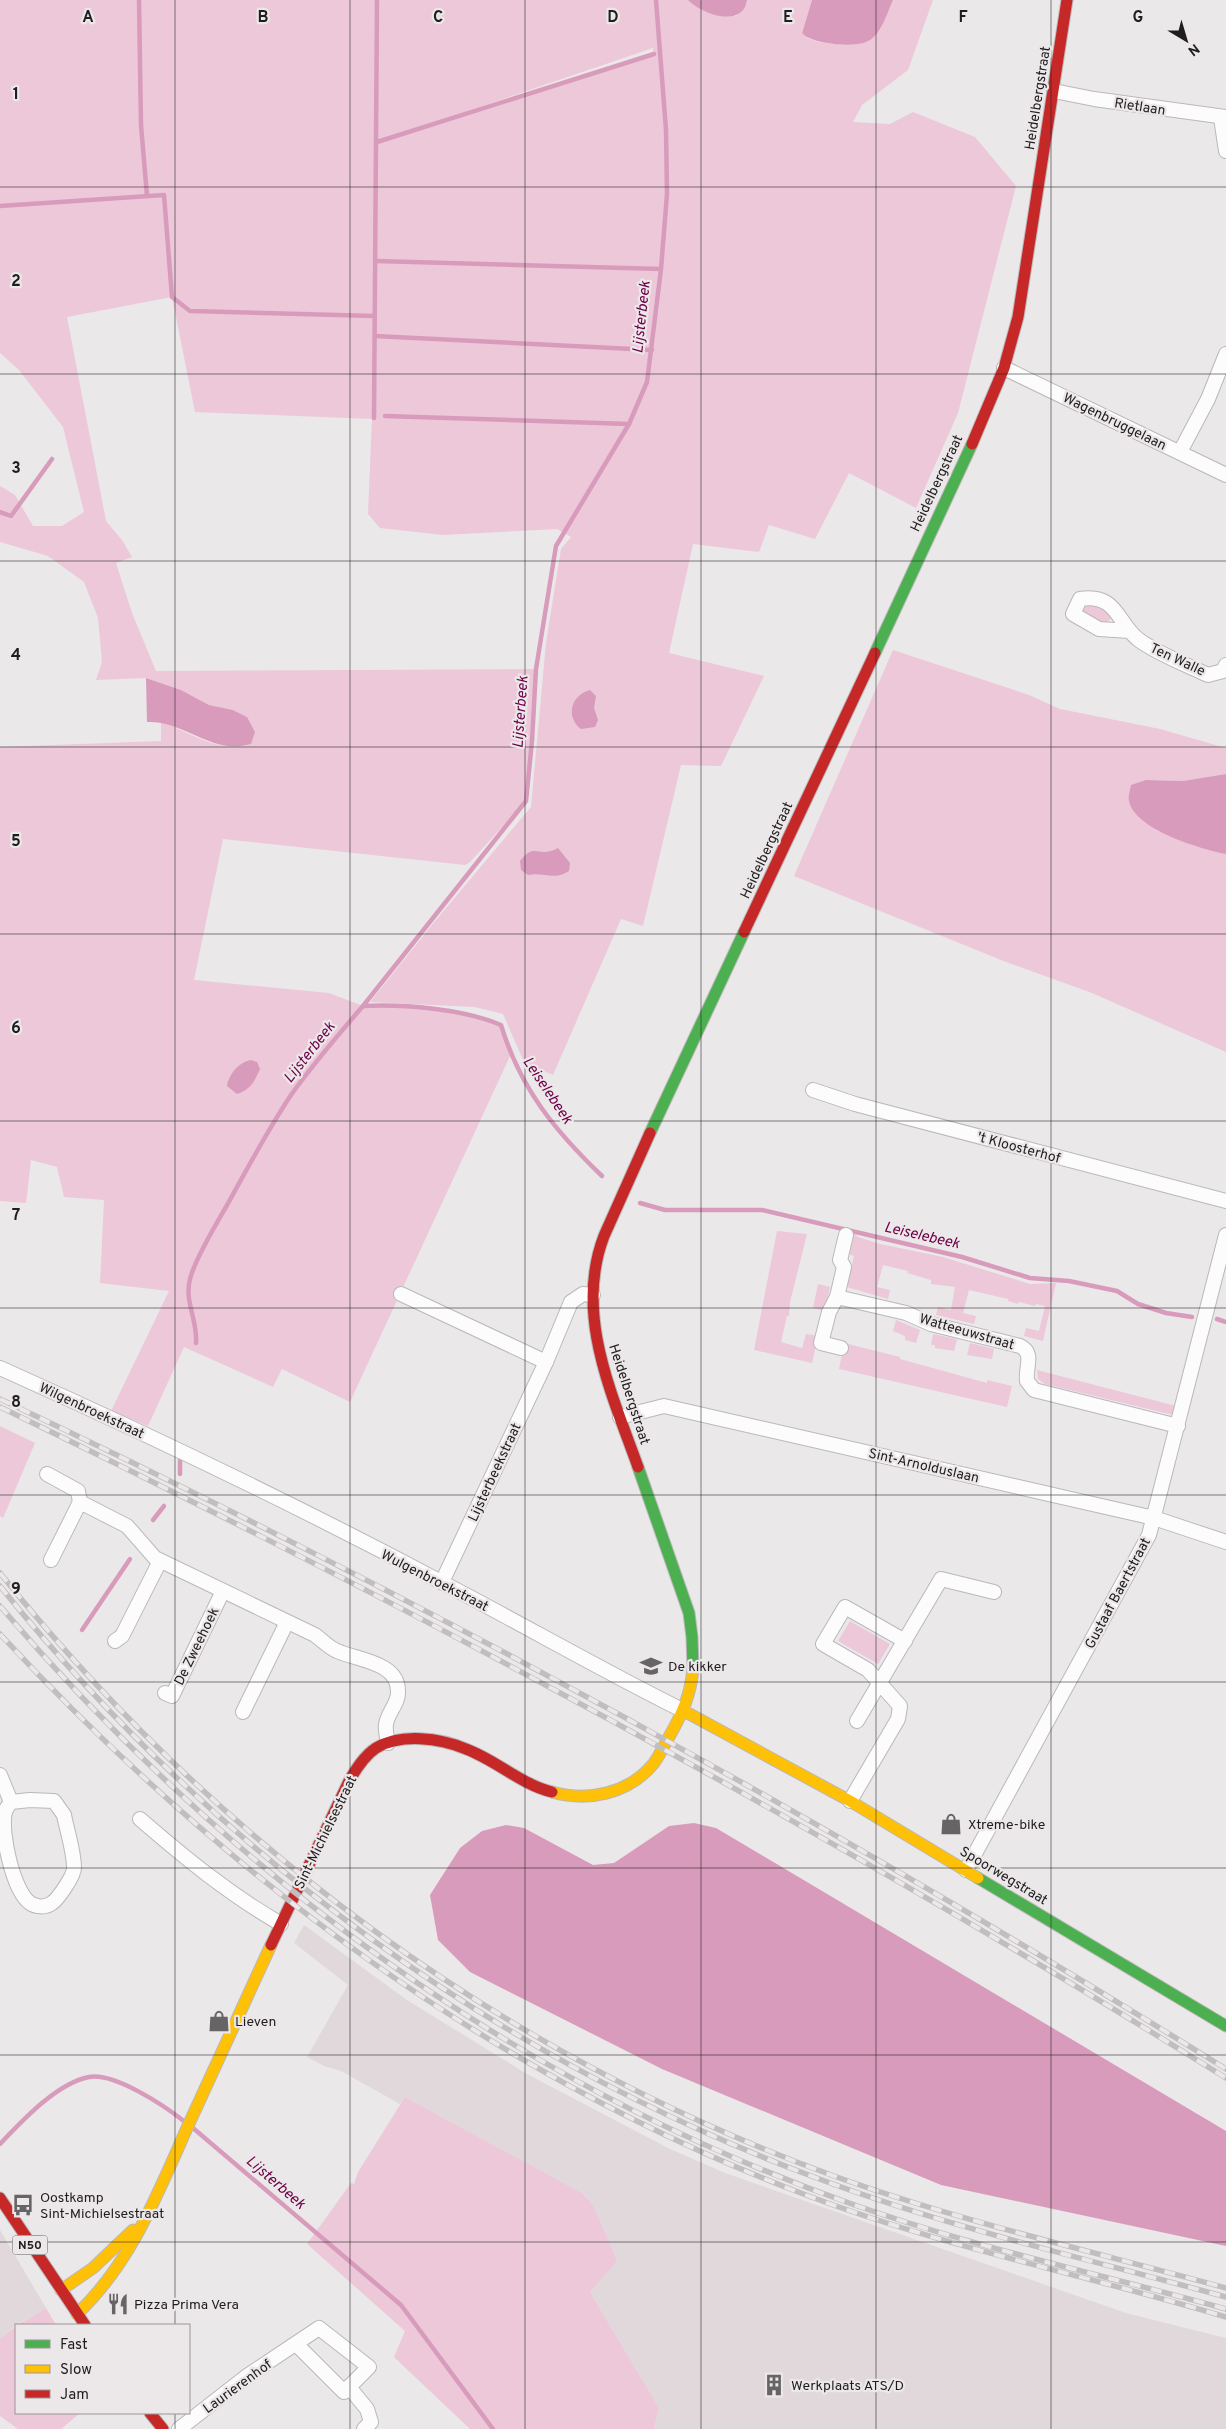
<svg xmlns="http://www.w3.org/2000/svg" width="1226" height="2429" font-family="Overpass,sans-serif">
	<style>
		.built { fill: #e1d8dc }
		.green { fill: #ecc8d9; fill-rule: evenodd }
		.water { fill: #d89bbb }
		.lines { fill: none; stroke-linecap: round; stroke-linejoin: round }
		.stream { stroke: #d89bbb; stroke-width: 4.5 }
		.street-casing { stroke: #bab8b9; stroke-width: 16 }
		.fast-casing { stroke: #bab8b9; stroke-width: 13 }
		.slow-casing { stroke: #bab8b9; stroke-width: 13 }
		.jam-casing { stroke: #bab8b9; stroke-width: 13 }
		.street { stroke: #fcfcfc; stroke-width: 14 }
		.fast { stroke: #4caf50; stroke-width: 11 }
		.slow { stroke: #ffc107; stroke-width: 11 }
		.jam { stroke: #c62828; stroke-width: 11 }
		.rail-casing { stroke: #c0bebe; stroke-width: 5.5 }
		.rail { stroke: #ece7e9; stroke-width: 4; stroke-dasharray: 11; stroke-linecap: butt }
		.grid { fill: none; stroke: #1f1d1e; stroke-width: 1; stroke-opacity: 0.55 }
		.labels { text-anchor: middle; stroke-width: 4.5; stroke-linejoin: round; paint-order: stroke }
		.shield { fill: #ece7e9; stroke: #5c5a5b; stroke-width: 1 }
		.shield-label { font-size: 12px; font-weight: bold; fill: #1f1d1e }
		.street-label { font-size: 14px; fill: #1f1d1e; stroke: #ece7e9 }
		.poi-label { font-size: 14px; fill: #1f1d1e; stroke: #ece7e9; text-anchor: start }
		.water-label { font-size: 15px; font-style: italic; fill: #6c0048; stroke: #ece7e9 }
		.grid-label { font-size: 16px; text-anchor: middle; font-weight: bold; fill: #1f1d1e; stroke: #ece7e9; stroke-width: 4.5; stroke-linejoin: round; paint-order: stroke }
	</style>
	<rect width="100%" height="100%" fill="#ebe8e9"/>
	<g class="built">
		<polygon points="304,1925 407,2000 527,2074 668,2148 725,2173 1126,2313 1226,2338 1226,2429 654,2429 659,2408 590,2292 593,2205 582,2193 405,2097 400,2104 341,2071 324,2066 307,2057 348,1985 294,1943"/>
		<polygon points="0,2230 46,2308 16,2325 0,2339"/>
	</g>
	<g class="green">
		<path d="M 0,0 L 688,0 C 701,13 718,16 736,16 L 746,5 L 747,0 L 812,0 L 802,33 C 812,47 854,45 869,41 L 893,0 L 933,0 L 908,70 L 862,105 L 853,122 L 890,124 L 913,112 L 975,137 L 1016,186 L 958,413 L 916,508 L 849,473 L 815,539 L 769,525 L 759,552 L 693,544 L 669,653 L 764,676 L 721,766 L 681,765 L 643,926 L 621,919 L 553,1075 L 524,1062 L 503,1014 L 475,1007 L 370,1002 L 436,920 L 531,807 L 546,643 L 561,549 L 571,537 L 557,529 L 443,535 L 380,528 L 368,514 L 372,419 L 195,412 L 172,297 L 67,317 L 106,521 L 122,540 L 132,557 L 116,563 L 132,613 L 156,671 L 536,669 L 532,741 L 526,801 L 470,862 L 465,865 L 223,839 L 194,980 L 329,993 L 363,1006 L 419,1007 L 483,1018 L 501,1025 L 510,1056 L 350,1402 L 282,1369 L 273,1387 L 184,1347 L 148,1426 L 111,1411 L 169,1291 L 100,1283 L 104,1200 L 64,1197 L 57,1167 L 31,1160 L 26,1203 L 0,1201 L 0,747 L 161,741 L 161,721 C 190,733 220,754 251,744 L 247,717 L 233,710 L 209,705 L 181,690 L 146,678 L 96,680 L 102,662 L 98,618 L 84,582 L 48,556 L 0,542 L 0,486 L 15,495 L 33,526 L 62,526 L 84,512 L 63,427 L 19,370 L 0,353 ZM 653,48 L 653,54 L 411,131 L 412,130 Z"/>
		<polygon points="1086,603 1107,608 1112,617 1106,624 1084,617 1082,611"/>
		<polygon points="893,650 1029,695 1060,709 1160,729 1226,748 1226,774 1183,781 1145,780 1185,842 1226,854 1226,1052 1092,993 1006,962 794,876"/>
		<polygon points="777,1231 807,1234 790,1302 789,1316 787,1316 781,1342 802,1348 806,1334 818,1336 812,1363 754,1350"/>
		<polygon points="853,1233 858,1237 880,1244 943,1257 1030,1284 1056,1283 1043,1341 1024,1336 1026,1328 1039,1331 1045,1306 1036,1304 1035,1306 1019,1302 1018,1304 1008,1301 1008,1299 969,1290 963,1313 976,1316 974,1324 936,1315 938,1307 951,1310 955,1287 931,1284 931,1280 907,1273 908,1271 883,1265 877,1287 890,1290 888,1299 847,1287 854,1256 848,1254"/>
		<polygon points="818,1284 830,1287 825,1311 813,1308"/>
		<polygon points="896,1320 920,1330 916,1343 905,1340 905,1336 893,1331"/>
		<polygon points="933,1334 957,1339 954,1351 935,1348 935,1345 931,1345"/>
		<polygon points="844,1343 900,1357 900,1359 987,1383 987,1380 1012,1386 1007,1407 839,1369"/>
		<polygon points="970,1343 994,1349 992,1359 967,1355"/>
		<polygon points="1037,1370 1176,1406 1173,1415 1045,1384 1038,1379"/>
		<polygon points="0,1426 35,1443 3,1518 0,1516"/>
		<polygon points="850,1621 890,1644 878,1664 838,1641"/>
		<polygon points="405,2097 582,2193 593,2205 617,2261 590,2292 659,2408 654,2429 470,2429 394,2357 405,2331 307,2244 351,2183 354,2184 358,2172"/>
		<polygon points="46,2308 56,2325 17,2325 19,2324"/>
		<polygon points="16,2326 16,2413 80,2413 61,2429 18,2429 0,2416 0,2339"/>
	</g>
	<g class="water">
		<path d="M 688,0 L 747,0 C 743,29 701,14 688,0 Z"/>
		<path d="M 812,0 L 893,0 C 887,13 882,32 870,40 C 858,49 810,44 802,33 Z"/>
		<path d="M 146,678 L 181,690 L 209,705 L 233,710 L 247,717 L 255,732 L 251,744 C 213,756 184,720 147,722 Z"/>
		<path d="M 590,690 L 596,696 L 594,708 L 598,720 L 595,727 L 581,729 C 565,717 571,695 590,690 Z"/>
		<path d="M 1226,774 L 1226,854 C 1201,849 1135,830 1129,801 C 1128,797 1130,790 1131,785 L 1146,780 L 1183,781 Z"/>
		<path d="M 558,848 L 570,863 L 569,871 C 554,881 544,872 528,875 L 521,870 L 520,861 C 535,841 538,859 558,848 Z"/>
		<path d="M 251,1060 L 257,1062 L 260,1069 C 254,1082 251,1089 237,1094 L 227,1086 C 229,1074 239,1062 251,1060 Z"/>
		<polygon points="694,1823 716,1828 1226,2131 1226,2246 941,2185 662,2069 470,1972 438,1940 430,1895 460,1848 482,1831 506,1825 524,1828 593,1865 614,1863 669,1826"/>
	</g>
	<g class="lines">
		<g class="stream">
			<polyline points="139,0 141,125 147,196"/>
			<polyline points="377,142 654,54"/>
			<polyline points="0,206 164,195 172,297 190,311 375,316"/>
			<polyline points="376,261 661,269"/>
			<polyline points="375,336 652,350"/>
			<polyline points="385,416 629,424"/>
			<polyline points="374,418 377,0"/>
			<polyline points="0,512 11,516 52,459"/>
			<path d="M 363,1006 C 404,1004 464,1009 501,1025 C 520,1088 555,1131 602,1176"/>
			<polyline points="640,1203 665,1210 762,1210 962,1257 1030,1278 1069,1281 1117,1291 1138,1304 1166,1313 1192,1317"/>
			<polyline points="1217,1319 1226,1322"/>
			<path d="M 196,1343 C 198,1321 184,1301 190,1279 C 195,1259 215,1226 226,1207 C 247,1169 267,1131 291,1095 C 313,1064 338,1035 363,1006 L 526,801 L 532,741 L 536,669 L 556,546 L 629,424 L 647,382 L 661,269 L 667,194 L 666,130 L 656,0"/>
			<polyline points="180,1474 180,1460"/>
			<polyline points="153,1520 164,1506"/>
			<polyline points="82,1630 130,1559"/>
			<polyline points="193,2128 401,2305 493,2429"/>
			<path d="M 0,2144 C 22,2121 57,2083 89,2077 C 114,2072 165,2106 185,2122"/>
		</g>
		<g class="street-casing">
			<g id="street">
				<polyline points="1054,91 1094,99 1226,117"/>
				<polyline points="1221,118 1226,151"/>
				<polyline points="1004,368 1226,475"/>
				<polyline points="1180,452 1208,399 1226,354"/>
				<path d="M 1130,631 L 1099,629 L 1073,614 L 1080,599 C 1118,593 1117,624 1139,640 C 1158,654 1187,665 1208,675 L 1223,671 L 1226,665"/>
				<polyline points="813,1090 855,1104 1226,1201"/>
				<polyline points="401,1294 546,1362"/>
				<path d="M 837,1297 L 906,1313 L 931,1324 L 1020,1346 C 1035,1353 1025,1368 1027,1381 L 1034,1390 L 1178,1426"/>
				<polyline points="841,1348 821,1343 829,1312 837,1297 844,1267 840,1260 846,1235"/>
				<path d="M 0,1368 C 150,1435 298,1506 443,1583 C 524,1625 603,1671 684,1711"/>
				<polyline points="620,1417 664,1406 1154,1518 1226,1542"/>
				<polyline points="47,1474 78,1491 80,1502"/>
				<path d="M 51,1560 L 80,1502 L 127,1526 L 155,1558 L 315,1635 C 322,1640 329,1648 337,1651 C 357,1660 398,1662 398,1691 C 399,1703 388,1712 386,1724 C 385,1730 387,1737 388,1743"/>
				<polyline points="442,1582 546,1362 571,1302 583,1294 593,1295"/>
				<polyline points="115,1641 122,1636 160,1561"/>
				<polyline points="165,1693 172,1696 223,1591"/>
				<polyline points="243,1712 287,1622"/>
				<polyline points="857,1721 941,1579 994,1592"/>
				<polyline points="0,1775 11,1802"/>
				<path d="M 30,1800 L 54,1801 L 64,1815 C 67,1831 74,1851 74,1868 C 74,1876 58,1899 52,1903 C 45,1908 36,1907 30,1903 C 13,1891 0,1831 5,1812 C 6,1808 9,1805 11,1802 Z"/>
				<polyline points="850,1801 898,1719 900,1706 868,1670 823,1644 845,1607 905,1641"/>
				<path d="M 140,1819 C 185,1858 229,1894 281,1924"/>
				<polyline points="966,1870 1149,1535 1226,1235"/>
				<polyline points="349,2387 367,2409 371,2422 364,2429"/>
				<polyline points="179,2429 247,2376 319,2328 369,2367 344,2392 296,2344"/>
			</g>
		</g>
		<g class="fast-casing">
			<g id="fast">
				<polyline points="875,653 972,444"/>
				<polyline points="650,1133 744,932"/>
				<polyline points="638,1467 689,1613 692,1637 693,1668"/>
				<polyline points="978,1878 1226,2026"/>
			</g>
		</g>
		<g class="slow-casing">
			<g id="slow">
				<polyline points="684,1711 850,1801 978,1878"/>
				<path d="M 552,1792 C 588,1802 629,1794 654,1763 C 660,1755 664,1745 669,1737 C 682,1714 691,1695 693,1668"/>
				<polyline points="61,2290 93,2268 133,2230"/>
				<path d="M 77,2314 C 131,2263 157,2195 187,2128 C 215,2067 243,2006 271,1945"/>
			</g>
		</g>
		<g class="jam-casing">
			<g id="jam">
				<polyline points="972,444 1004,368 1018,317 1067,0"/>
				<polyline points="744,932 875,653"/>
				<path d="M 638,1467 C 612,1394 574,1314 604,1236 L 650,1133"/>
				<path d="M 271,1945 L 349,1781 C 356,1769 364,1756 376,1748 C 401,1733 440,1738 466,1749 C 496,1760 520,1784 552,1792"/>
				<polyline points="0,2198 85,2325"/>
				<polyline points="150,2413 163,2429"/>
			</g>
		</g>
		<use href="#street" class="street"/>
		<use href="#fast" class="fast"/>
		<use href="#slow" class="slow"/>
		<use href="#jam" class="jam"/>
		<g class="rail-casing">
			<g id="rail">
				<path d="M 0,1399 C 421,1598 831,1823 1226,2069"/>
				<path d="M 0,1407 C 420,1610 830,1832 1226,2078"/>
				<path d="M 0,1573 C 217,1844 506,2057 834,2176 C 962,2222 1095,2252 1226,2288"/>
				<path d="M 0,1586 C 212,1850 497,2059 814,2177 C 949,2228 1088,2259 1226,2297"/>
				<path d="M 0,1606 C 228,1874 517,2085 849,2203 C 972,2247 1100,2274 1226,2309"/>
				<path d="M 0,1634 C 224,1876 496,2078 806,2195 C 943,2247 1086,2275 1226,2317"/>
			</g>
		</g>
		<use href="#rail" class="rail"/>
	</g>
	<path class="grid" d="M 175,0 L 175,2325M 350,0 L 350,2429M 525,0 L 525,2429M 701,0 L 701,2429M 876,0 L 876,2429M 1051,0 L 1051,2429M 0,187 L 1226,187M 0,374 L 1226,374M 0,561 L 1226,561M 0,747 L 1226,747M 0,934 L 1226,934M 0,1121 L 1226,1121M 0,1308 L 1226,1308M 0,1495 L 1226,1495M 0,1682 L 1226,1682M 0,1868 L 1226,1868M 0,2055 L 1226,2055M 0,2242 L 1226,2242M 175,2413 L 175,2429"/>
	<defs>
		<g id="school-bare" transform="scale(1.725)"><path d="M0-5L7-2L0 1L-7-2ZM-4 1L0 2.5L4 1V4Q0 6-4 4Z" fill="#666465" stroke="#ece7e9" stroke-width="2.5" paint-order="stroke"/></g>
		<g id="shop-bare" transform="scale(1.725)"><path d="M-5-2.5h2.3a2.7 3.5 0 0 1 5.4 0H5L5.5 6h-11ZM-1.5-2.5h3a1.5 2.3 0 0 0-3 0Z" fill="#666465" stroke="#ece7e9" stroke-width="2.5" paint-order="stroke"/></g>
		<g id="bus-bare" transform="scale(1.725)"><path d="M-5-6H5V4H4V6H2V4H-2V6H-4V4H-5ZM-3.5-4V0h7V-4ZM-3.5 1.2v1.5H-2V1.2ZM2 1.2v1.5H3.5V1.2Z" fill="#666465" stroke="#ece7e9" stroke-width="2.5" paint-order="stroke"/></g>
		<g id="restaurant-bare" transform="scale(1.725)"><path d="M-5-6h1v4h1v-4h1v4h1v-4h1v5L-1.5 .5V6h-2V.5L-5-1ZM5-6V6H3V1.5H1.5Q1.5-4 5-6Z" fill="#666465" stroke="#ece7e9" stroke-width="2.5" paint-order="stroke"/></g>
		<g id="building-bare" transform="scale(1.725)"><path d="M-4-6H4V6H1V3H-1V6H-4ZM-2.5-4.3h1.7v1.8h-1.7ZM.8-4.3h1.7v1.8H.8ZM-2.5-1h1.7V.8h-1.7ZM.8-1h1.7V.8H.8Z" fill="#666465" stroke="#ece7e9" stroke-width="2.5" paint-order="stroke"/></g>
	</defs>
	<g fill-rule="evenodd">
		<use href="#school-bare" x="651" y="1666"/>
		<use href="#shop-bare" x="951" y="1824"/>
		<use href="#shop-bare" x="219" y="2021"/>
		<use href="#bus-bare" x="23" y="2205"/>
		<use href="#restaurant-bare" x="118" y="2304"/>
		<use href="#building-bare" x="774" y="2385"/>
	</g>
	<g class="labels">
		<rect class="shield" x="12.5" y="2235.5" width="35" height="19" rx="4"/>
		<g class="shield-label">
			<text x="30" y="2249">N50</text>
		</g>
		<g class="street-label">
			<text transform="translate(1037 98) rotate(-81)" y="5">Heidelbergstraat</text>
			<text transform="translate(1140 106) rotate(9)" y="5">Rietlaan</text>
			<text transform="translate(1115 421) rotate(26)" y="5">Wagenbruggelaan</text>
			<text transform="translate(936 483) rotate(-65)" y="5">Heidelbergstraat</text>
			<text transform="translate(1178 659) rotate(25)" y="5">Ten Walle</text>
			<text transform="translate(766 850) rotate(-65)" y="5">Heidelbergstraat</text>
			<text transform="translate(1019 1147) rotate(15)" y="5">'t Kloosterhof</text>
			<text transform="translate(967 1331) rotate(16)" y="5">Watteeuwstraat</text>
			<text transform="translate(630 1394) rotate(72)" y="5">Heidelbergstraat</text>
			<text transform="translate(92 1410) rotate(25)" y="5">Wilgenbroekstraat</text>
			<text transform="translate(924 1465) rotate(13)" y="5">Sint-Arnolduslaan</text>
			<text transform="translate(494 1472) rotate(-65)" y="5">Lijsterbeekstraat</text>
			<text transform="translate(435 1580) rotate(27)" y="5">Wulgenbroekstraat</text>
			<text transform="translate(1117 1593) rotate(-62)" y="5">Gustaaf Baertstraat</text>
			<text transform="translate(196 1646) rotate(-64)" y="5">De Zweehoek</text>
			<text transform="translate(325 1832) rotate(-64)" y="5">Sint-Michielsestraat</text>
			<text transform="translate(1004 1875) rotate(31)" y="5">Spoorwegstraat</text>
			<text transform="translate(237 2386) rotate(-36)" y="5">Laurierenhof</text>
		</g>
		<g class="poi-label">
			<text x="668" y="1671">De kikker</text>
			<text x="968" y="1829">Xtreme-bike</text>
			<text x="235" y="2026">Lieven</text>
			<text x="40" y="2202">Oostkamp<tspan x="40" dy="16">Sint-Michielsestraat</tspan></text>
			<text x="134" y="2309">Pizza Prima Vera</text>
			<text x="791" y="2390">Werkplaats ATS/D</text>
		</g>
		<g class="water-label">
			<text transform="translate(641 317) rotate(-84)" y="5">Lijsterbeek</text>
			<text transform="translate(520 712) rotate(-86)" y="5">Lijsterbeek</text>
			<text transform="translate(309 1052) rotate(-52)" y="5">Lijsterbeek</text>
			<text transform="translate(548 1090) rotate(56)" y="5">Leiselebeek</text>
			<text transform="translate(922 1235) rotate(13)" y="5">Leiselebeek</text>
			<text transform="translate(276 2182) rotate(41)" y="5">Lijsterbeek</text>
		</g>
	</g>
	<g class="grid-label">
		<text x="88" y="22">A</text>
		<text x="263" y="22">B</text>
		<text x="438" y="22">C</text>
		<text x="613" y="22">D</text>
		<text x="788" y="22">E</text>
		<text x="963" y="22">F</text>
		<text x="1138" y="22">G</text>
		<text x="16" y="99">1</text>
		<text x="16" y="286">2</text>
		<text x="16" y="473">3</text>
		<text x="16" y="660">4</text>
		<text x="16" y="846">5</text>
		<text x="16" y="1033">6</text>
		<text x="16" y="1220">7</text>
		<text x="16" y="1407">8</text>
		<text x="16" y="1594">9</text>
	</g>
	<rect x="15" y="2324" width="175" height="90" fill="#ece7e9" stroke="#9a9698"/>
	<rect x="25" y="2340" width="25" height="8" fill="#4caf50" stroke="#9a9698"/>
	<text x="60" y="2349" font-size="15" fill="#1f1d1e">Fast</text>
	<rect x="25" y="2365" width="25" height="8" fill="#ffc107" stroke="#9a9698"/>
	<text x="60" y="2374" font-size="15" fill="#1f1d1e">Slow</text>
	<rect x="25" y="2390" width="25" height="8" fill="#c62828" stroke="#9a9698"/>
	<text x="60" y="2399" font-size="15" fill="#1f1d1e">Jam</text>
	<g transform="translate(1186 40) rotate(142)" stroke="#ece7e9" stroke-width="4" paint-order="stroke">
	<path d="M0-4L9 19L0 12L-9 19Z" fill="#1f1d1e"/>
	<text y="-8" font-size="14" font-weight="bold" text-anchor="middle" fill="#1f1d1e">N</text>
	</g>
</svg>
